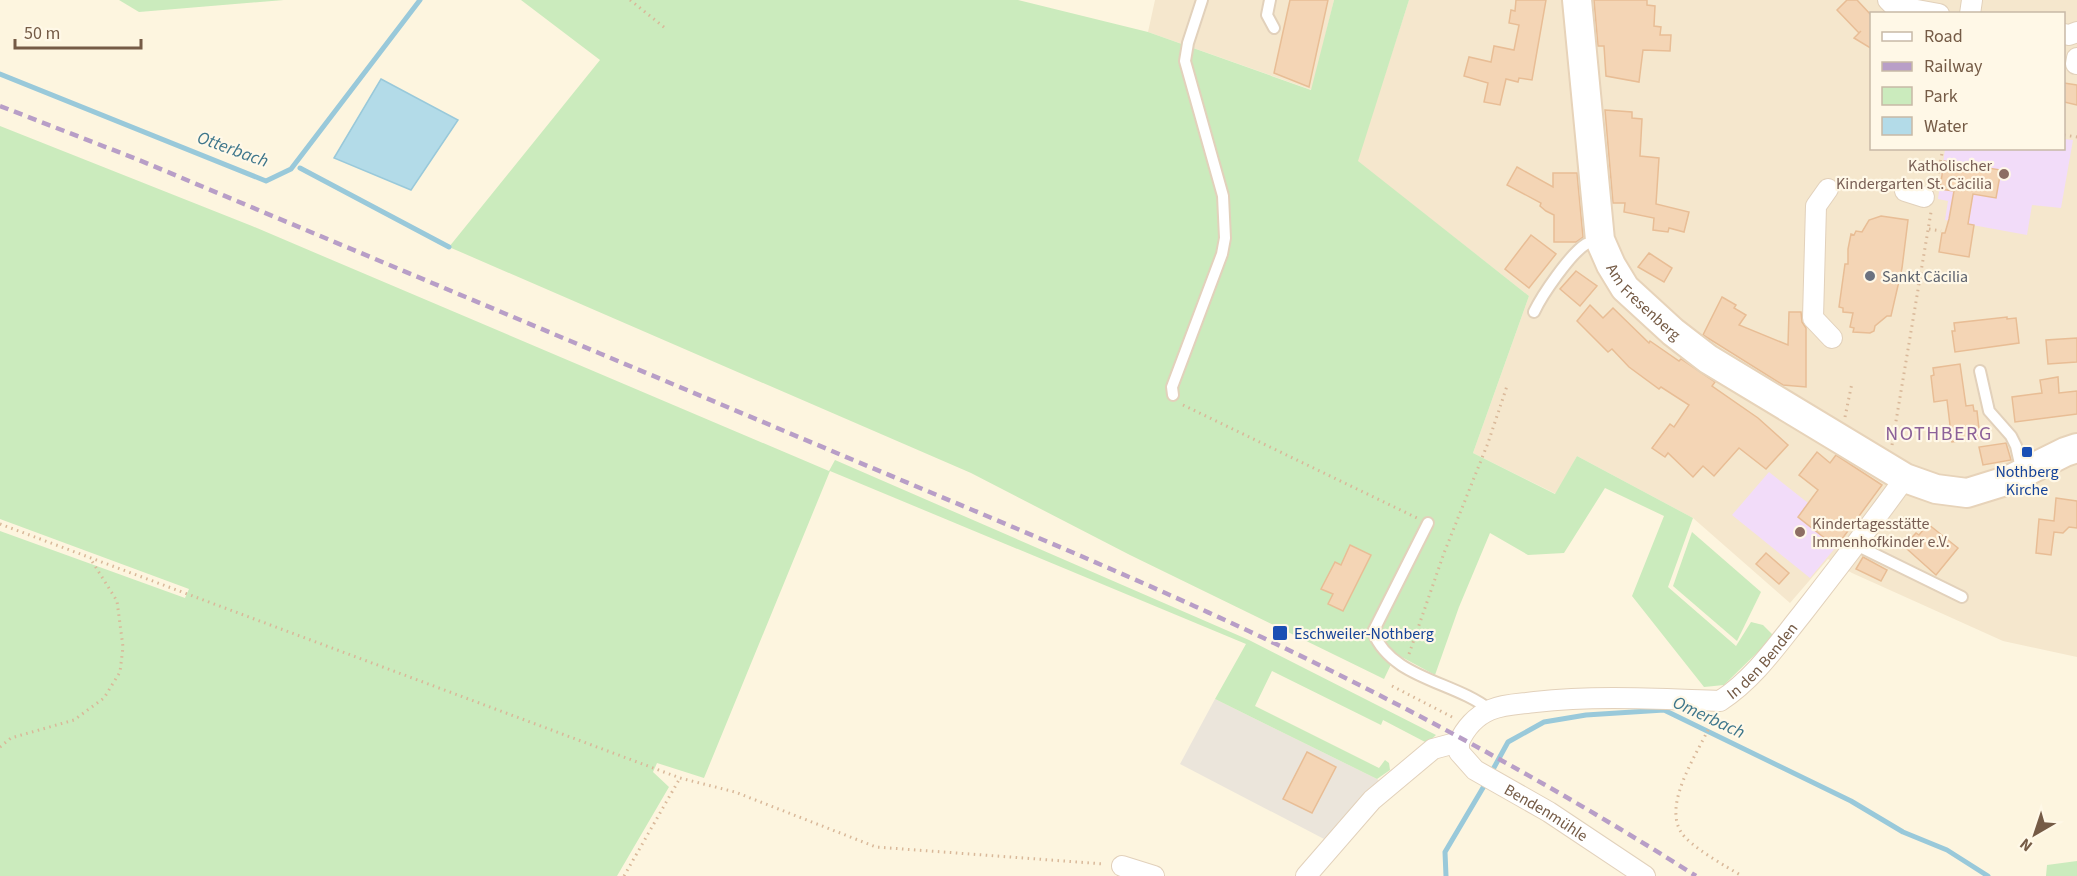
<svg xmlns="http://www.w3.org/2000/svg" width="2077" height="876" font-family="'Source Sans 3',sans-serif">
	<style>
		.residential { fill: #f5e7cd; fill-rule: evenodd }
		.industrial { fill: #ebe5db }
		.education { fill: #f2dcf9 }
		.green { fill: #cbebbd }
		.water { fill: #b3dbe8; stroke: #99c9da; stroke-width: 1.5 }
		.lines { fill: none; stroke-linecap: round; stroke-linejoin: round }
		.stream { stroke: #99c9da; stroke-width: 5 }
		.building { fill: #f4d5b5; stroke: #e8bd95; stroke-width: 1.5 }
		.lane-casing { stroke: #e2d1bb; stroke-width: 14 }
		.street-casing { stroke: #e2d1bb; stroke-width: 22 }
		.secondary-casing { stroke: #e7d3b9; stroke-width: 32 }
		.path { stroke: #d9b899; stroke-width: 3; stroke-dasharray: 1.5 4.5; stroke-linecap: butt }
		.lane { stroke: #fff; stroke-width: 10 }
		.street { stroke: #fff; stroke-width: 20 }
		.secondary { stroke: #fff; stroke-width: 28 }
		.rail { stroke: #b89ec7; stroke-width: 4.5; stroke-dasharray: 9 6; stroke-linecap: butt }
		.education-dot { fill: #8d6e63; stroke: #fff8e7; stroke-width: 2 }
		.worship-dot { fill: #6b7280; stroke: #fff8e7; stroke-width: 2 }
		.transit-dot { fill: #1a4fb4; stroke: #fff8e7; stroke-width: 2 }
		.labels { text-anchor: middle; stroke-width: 4.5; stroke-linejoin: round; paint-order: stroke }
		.education-label { font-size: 16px; fill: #785e54; stroke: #fff8e7; text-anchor: end }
		.worship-label { font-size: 16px; fill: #5b616d; stroke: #fff8e7; text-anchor: start }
		.street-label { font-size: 16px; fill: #755b46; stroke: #fff8e7 }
		.transit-label { font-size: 16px; fill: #164399; stroke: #fff8e7 }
		.water-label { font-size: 18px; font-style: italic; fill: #3e768b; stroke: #fff8e7 }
		.quarter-label { font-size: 20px; letter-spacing: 1.5px; fill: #8c6199; stroke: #fff8e7 }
	</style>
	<rect width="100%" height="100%" fill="#fdf5df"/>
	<g class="residential">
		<polygon points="1155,0 1334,0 1312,90 1148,32"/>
		<path d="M 1409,0 L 2077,0 L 2077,657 L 2003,641 L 1852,573 L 1828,559 L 1790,603 L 1693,518 L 1577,456 L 1556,494 L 1473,453 L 1529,296 L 1357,161 ZM 1872,14 L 2064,14 L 2064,148 L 1872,148 Z"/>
	</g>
	<polygon class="industrial" points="1215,699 1377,779 1381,782 1326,840 1180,764"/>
	<g class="education">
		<polygon points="2064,139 2073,140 2061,208 2032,205 2027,235 1945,220 1948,201 1938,199 1945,149 2064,148"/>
		<polygon points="1769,472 1808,503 1811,499 1837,518 1862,512 1836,547 1810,578 1732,515"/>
	</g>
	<g class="green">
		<polygon points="119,0 284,0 139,12"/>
		<polygon points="521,0 1018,0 1148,32 1311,90 1334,0 1409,0 1358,161 1529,296 1473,453 1555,494 1577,456 1693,518 1668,587 1736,646 1751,622 1763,625 1774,636 1724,685 1704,687 1632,596 1664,516 1605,488 1564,553 1528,555 1490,533 1459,607 1435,675 1396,654 1384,679 1130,555 971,473 449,247 600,60"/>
		<polygon points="0,126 252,226 829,471 835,460 1249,640 1436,735 1427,743 1383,720 1381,725 1272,671 1255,706 1379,768 1385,760 1389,763 1390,770 1377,779 1215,699 1246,644 830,471 704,778 657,763 653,772 669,787 617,876 0,876 0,531 185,598 189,589 0,519"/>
		<polygon points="1692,532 1761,592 1737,641 1673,586"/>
		<polygon points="2077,861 2077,876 2046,876 2047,865"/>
	</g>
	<polygon class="water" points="381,79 458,120 411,190 334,158"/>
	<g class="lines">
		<g class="stream">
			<polyline points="0,74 266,181 291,169 420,0"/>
			<polyline points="300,168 449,247"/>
			<polyline points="1491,773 1508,742 1544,722 1586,715 1664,710 1851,801 1903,832 1947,850 1988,876"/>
			<polyline points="1446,876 1445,852 1487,781"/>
		</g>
	</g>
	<g class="building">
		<polygon points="1290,0 1328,0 1309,87 1274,73"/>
		<polygon points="1516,0 1546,0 1532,80 1519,78 1518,82 1506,79 1500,105 1484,102 1488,83 1464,76 1469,57 1491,62 1494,46 1514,50 1519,25 1509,23 1511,10 1515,11"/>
		<polygon points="1594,0 1647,0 1647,5 1655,6 1654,26 1661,27 1660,35 1671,35 1670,51 1643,50 1639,82 1606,76 1604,46 1598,46"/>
		<polygon points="1847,0 1857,0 1872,16 1872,49 1854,38 1861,31 1859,33 1837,10"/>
		<polygon points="2064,83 2077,85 2077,105 2064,102"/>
		<polygon points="1605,110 1632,112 1632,118 1642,119 1640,156 1659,158 1656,204 1689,212 1684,232 1669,228 1668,232 1653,230 1654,218 1624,212 1625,203 1613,203"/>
		<polygon points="1944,161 2001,170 1996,198 1973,194 1968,224 1974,225 1969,257 1939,252 1942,233 1945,233 1949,219 1954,191 1940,189"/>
		<polygon points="1517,167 1553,187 1553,173 1577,173 1583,237 1576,242 1554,242 1554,215 1546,211 1540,206 1541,203 1507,185"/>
		<polygon points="1881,216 1908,220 1902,268 1891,316 1887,316 1875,326 1874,331 1870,333 1853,332 1854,328 1850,327 1853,313 1843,312 1843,308 1839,307 1845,264 1848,264 1848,249 1851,234 1854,235 1856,231 1862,232 1869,220"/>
		<polygon points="1531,235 1556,254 1529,288 1505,269"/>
		<polygon points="1649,253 1672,268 1664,282 1638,267"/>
		<polygon points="1576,271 1597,286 1580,306 1560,289"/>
		<polygon points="1722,297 1736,305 1734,308 1746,315 1739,325 1788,345 1789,312 1801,312 1802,322 1806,328 1806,387 1783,385 1703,335"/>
		<polygon points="1590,305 1603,318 1613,308 1649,343 1650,341 1679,361 1681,359 1715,382 1712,386 1758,418 1788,445 1766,469 1739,448 1714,476 1703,466 1693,477 1668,453 1665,457 1652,448 1670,424 1674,427 1689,405 1661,387 1659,389 1629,367 1612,349 1608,352 1577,321"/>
		<polygon points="2007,317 2007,319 2016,318 2019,343 1955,352 1952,331 1955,331 1954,323"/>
		<polygon points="2077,338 2077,362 2048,364 2046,340"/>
		<polygon points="1960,364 1966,406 1973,405 1974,411 1977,411 1980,438 1952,442 1947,400 1934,402 1931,376 1934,375 1933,368"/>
		<polygon points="2058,377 2059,393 2077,391 2077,414 2015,422 2012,397 2042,393 2040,380"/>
		<polygon points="2006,443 2011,460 1983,465 1979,447"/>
		<polygon points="1817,452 1830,463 1836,455 1882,485 1836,547 1798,517 1818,490 1799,475"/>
		<polygon points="2056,498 2077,501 2077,528 2069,527 2063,533 2054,532 2051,555 2036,553 2039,519 2054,521"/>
		<polygon points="1928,524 1958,548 1936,575 1907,549 1909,547 1905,545 1916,533 1919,535"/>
		<polygon points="1350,545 1371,555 1343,611 1328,604 1333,594 1321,589 1335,562 1341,565"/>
		<polygon points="1766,553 1789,573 1779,584 1756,564"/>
		<polygon points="1863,557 1887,570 1881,581 1856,569"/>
		<polygon points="1307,752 1336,767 1312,813 1283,799"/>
	</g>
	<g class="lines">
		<g class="lane-casing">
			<g id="lane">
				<polyline points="1270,0 1267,15 1274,28"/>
				<path d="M 1534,312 C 1542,295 1570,254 1586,244 C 1590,242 1595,241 1599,240"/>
				<polyline points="1980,371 1989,411 2011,436 2016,446 2022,473"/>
				<polyline points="1173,395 1172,387 1222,254 1225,238 1223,196 1185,61 1188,43 1202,0"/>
				<path d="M 1428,523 L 1373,632 C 1392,679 1454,681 1490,710"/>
				<polyline points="1856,545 1962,597"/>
			</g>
		</g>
		<g class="street-casing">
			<g id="street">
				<polyline points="1888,0 1894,6 1939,14"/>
				<polyline points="1970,14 1972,0"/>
				<polyline points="2064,34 2069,35 2077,32"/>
				<polyline points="2076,64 2077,58"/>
				<polyline points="1828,189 1816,206 1813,318 1832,338"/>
				<polyline points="1905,191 1924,197"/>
				<path id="s1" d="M 1459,742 L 1459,752 L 1475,770 L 1549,812 L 1645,876"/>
				<polyline points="1122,866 1154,876"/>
				<path id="s2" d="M 1306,876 L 1372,800 L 1433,749 L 1459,742 C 1465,729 1476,716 1490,710 C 1504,704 1520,704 1535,702 C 1597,695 1658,699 1720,701 C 1754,679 1777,645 1802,614 C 1837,569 1872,524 1905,478"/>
			</g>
		</g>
		<g class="secondary-casing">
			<g id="secondary">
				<path id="s3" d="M 1577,0 L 1600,240 L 1611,265 L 1625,288 L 1673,332 L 1708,359 L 1905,478 L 1936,489 L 1967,493 L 2009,480 L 2065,452 L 2077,448"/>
			</g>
		</g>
		<g class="path">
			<polyline points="630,0 665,28"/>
			<polyline points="2064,135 2077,137"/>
			<polyline points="1936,185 1943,148"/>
			<polyline points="1929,229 1941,231"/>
			<polyline points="1183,405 1417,518"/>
			<polyline points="1845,417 1852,383"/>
			<polyline points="1892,445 1931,212"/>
			<polyline points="0,524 680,778 735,792 876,847 1104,864"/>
			<polyline points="1409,654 1444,553 1488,443 1507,386"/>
			<polyline points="1392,686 1454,718"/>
			<path d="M 1713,719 C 1701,749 1662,801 1681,832 C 1689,846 1727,867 1742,876"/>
			<polyline points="0,747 11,738 74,720 104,698 120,672 123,647 117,601 90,558"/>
			<polyline points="624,876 680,778"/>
		</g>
		<use href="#lane" class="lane"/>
		<use href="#street" class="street"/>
		<use href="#secondary" class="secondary"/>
		<path class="rail" d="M 0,106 L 139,160 C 373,258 606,356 839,454 C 984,515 1131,575 1274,643 C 1418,712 1561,790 1696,876"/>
	</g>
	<g class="education-dot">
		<circle cx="2004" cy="174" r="6"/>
		<circle cx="1800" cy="532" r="6"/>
	</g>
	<circle class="worship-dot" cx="1870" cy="276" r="6"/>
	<g class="transit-dot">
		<rect x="2021" y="446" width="12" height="12" rx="3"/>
		<rect x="1272" y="625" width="16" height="16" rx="3"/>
	</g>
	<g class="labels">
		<g class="education-label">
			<text x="1992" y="171">Katholischer<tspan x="1992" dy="18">Kindergarten St. Cäcilia</tspan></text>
			<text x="1812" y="529" text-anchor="start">Kindertagesstätte<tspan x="1812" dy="18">Immenhofkinder e.V.</tspan></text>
		</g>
		<g class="worship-label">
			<text x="1882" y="282">Sankt Cäcilia</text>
		</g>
		<g class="street-label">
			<text dy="6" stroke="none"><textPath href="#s3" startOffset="318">Am Fresenberg</textPath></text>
			<text dy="6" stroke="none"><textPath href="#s2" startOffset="542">In den Benden</textPath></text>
			<text dy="6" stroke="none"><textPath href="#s1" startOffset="117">Bendenmühle</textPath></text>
		</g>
		<g class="transit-label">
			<text x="2027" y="477">Nothberg<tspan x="2027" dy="18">Kirche</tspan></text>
			<text x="1294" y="639" text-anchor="start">Eschweiler-Nothberg</text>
		</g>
		<g class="water-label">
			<text transform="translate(233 149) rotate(20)" y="6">Otterbach</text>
			<text transform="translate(1709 717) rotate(25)" y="6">Omerbach</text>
		</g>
		<g class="quarter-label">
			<text x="1939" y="440">NOTHBERG</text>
		</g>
	</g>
	<rect x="1870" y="12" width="195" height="138" fill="#fff8e7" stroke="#c8b9a7" stroke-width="1.5"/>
	<rect x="1882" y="32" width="30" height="9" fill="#ffffff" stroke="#c8b9a7" stroke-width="1.5"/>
	<text x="1924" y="42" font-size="18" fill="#755b46">Road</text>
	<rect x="1882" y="62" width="30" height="9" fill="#b89ec7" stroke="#c8b9a7" stroke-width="1.5"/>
	<text x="1924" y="72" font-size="18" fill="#755b46">Railway</text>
	<rect x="1882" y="87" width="30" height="18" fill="#cbebbd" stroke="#c8b9a7" stroke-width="1.5"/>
	<text x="1924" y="102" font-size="18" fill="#755b46">Park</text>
	<rect x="1882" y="117" width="30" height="18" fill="#b3dbe8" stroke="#c8b9a7" stroke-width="1.5"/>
	<text x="1924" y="132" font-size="18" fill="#755b46">Water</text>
	<g transform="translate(2035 834) rotate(219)" stroke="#fff8e7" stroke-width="4.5" paint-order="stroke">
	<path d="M0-4.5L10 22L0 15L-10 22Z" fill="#755b46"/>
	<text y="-9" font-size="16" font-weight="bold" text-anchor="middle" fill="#755b46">N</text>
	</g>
	<path d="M15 39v9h126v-9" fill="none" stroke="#755b46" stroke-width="3"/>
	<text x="24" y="39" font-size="18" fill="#755b46" stroke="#fff8e7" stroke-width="4.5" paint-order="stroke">50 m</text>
</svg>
